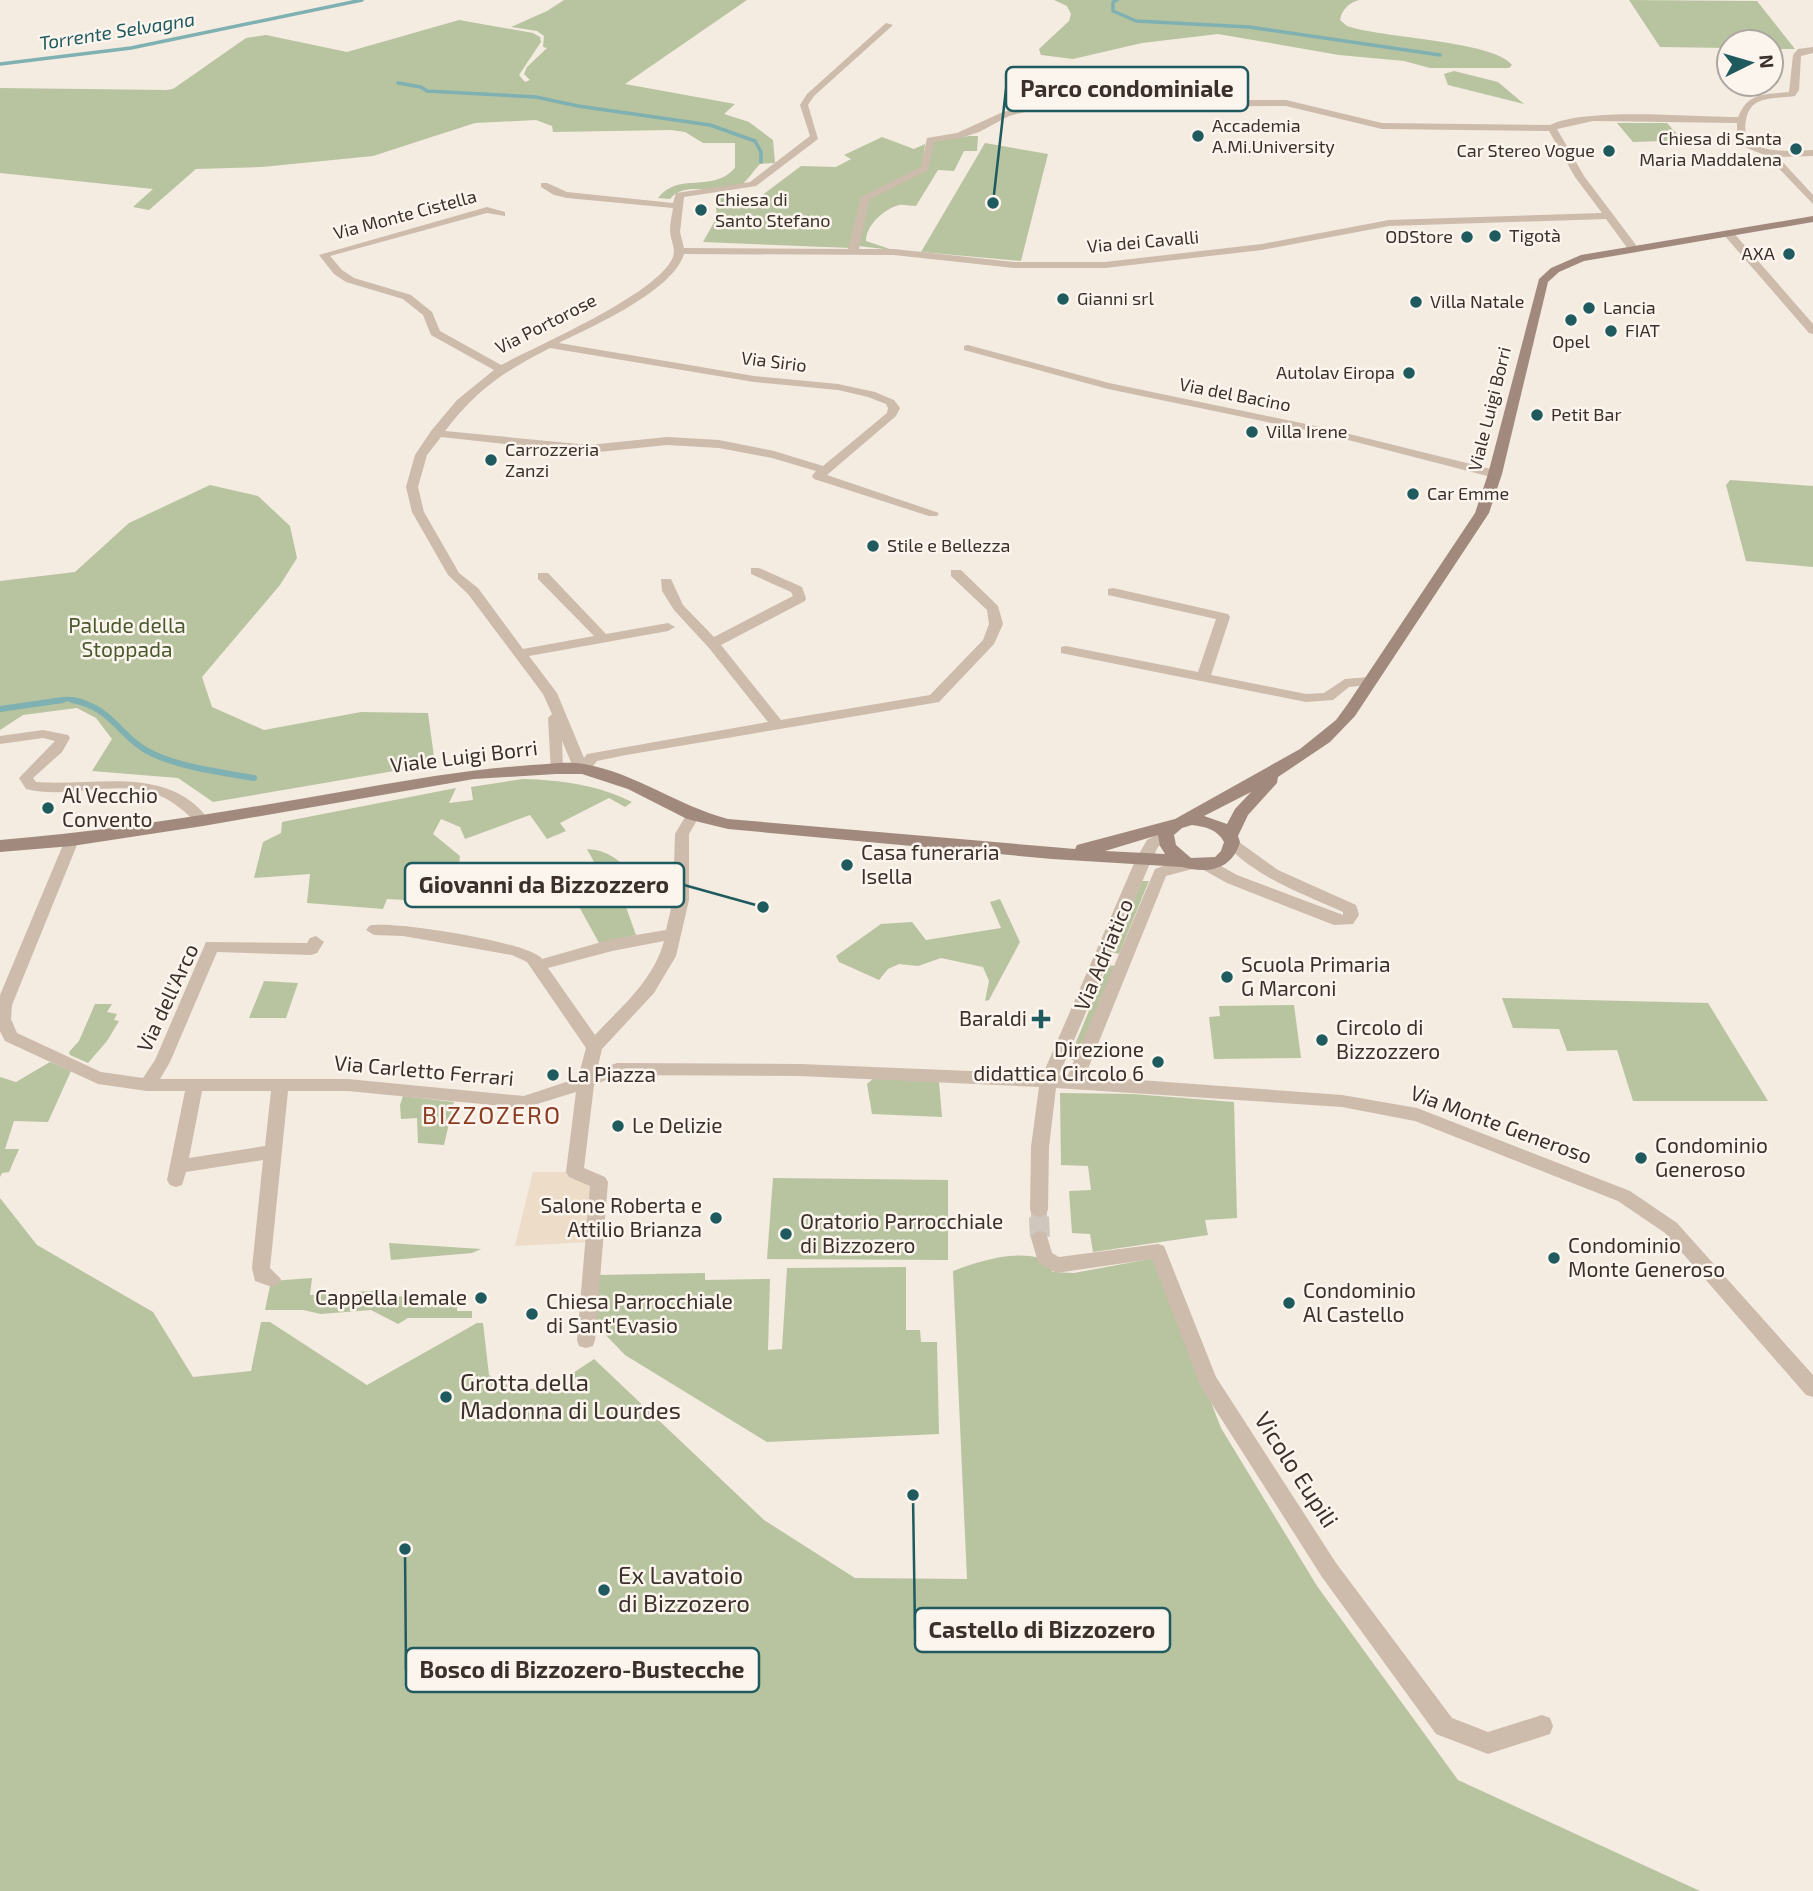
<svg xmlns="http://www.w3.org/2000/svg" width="1813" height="1891" font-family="'Exo 2',sans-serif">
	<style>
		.green { fill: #b8c4a0 }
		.plaza { fill: #ecdcc8 }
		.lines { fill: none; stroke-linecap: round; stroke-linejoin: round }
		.stream-far2 { stroke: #7fb0b2; stroke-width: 3.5 }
		.stream-far1 { stroke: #7fb0b2; stroke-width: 4.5 }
		.stream { stroke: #7fb0b2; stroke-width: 6 }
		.minor-tunnel-far1 { stroke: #cfc6bd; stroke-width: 16; stroke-dasharray: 16 8; stroke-linecap: butt }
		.minor-tunnel { stroke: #cfc6bd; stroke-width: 20; stroke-dasharray: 20 10; stroke-linecap: butt }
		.minor { fill: #cdbbac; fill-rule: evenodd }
		.secondary { fill: #a18a7d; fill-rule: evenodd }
		.poi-dot { fill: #1f5a5e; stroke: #fbf5ee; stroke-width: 2.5 }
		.labels { text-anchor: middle; stroke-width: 5; stroke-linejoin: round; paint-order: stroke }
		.far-poi-label { font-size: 18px; fill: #3b302b; stroke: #fbf5ee; text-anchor: start }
		.far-street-label { font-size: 18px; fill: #3b302b; stroke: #fbf5ee }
		.far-water-label { font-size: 19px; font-style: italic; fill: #1f5a5e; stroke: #fbf5ee }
		.park-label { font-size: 21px; fill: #4a5a2e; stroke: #fbf5ee }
		.street-label { font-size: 21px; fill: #3b302b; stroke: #fbf5ee }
		.poi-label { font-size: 21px; fill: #3b302b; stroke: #fbf5ee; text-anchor: start }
		.quarter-label { font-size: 24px; letter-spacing: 2px; fill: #8c3b22; stroke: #fbf5ee }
		.near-poi-label { font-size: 24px; fill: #3b302b; stroke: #fbf5ee; text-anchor: start }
		.near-street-label { font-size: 24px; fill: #3b302b; stroke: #fbf5ee }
		.leader { fill: none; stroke: #1f5a5e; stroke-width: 2.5 }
		.callout-dot { fill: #1f5a5e; stroke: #fbf5ee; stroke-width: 2.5 }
		.callout { fill: #fbf5ee; stroke: #1f5a5e; stroke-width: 2.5 }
		.callout-label { font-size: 23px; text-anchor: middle; font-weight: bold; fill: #3b302b }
	</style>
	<rect width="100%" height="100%" fill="#f4ebe1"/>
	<g class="green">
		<path d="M 564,0 L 747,0 L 625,84 L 735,104 L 724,114 L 749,122 L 773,140 L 775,163 L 760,164 C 754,170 748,180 741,185 C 721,199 687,178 670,199 L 658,198 C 679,171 712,194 735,168 L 735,143 L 703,143 L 685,132 L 671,130 L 553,132 L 552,126 L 536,120 L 475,123 L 373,156 L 262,167 L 196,169 L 149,210 L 133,207 L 153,189 L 0,173 L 0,88 L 166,90 L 173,89 L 246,38 L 266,35 L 347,52 L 459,20 L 533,33 L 540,37 L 541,42 L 519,75 L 525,82 L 530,80 L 524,74 L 527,67 L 547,48 L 543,47 L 544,36 L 537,31 L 511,27 L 547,11 Z"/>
		<path d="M 1054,0 L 1359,0 C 1349,3 1342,9 1340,20 L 1347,26 C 1381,38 1495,41 1512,65 L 1509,68 L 1430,68 L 1404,61 L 1339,55 L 1218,34 L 1142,43 L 1073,59 L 1041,55 L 1039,49 L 1069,21 L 1071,14 L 1067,6 Z"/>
		<polygon points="1629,0 1757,1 1795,49 1771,49 1771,42 1729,42 1729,48 1660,47"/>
		<polygon points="1454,71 1498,82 1524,104 1448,85 1444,74"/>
		<polygon points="1617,123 1667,123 1677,134 1691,134 1695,140 1633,142"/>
		<path d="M 969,136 L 978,136 L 977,151 L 964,151 L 954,171 L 938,170 L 916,206 C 911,206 903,204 899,205 C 884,209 866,225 866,241 L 893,250 L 858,246 L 867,200 L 927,169 L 931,144 L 935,141 Z"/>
		<polygon points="882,137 914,149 925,144 922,168 869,194 851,248 703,242 717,217 715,197 761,196 801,166 836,167 851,159 844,155"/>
		<polygon points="985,143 1048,154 1021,261 921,252"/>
		<polygon points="1730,480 1813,486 1813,567 1746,561 1726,485"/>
		<polygon points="210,485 258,496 290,526 297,558 280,585 202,677 212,707 264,730 361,712 428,713 435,764 213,802 178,778 92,771 112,739 96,718 77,708 23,715 0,730 0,581 75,572 129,523"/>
		<path d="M 523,779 C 560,780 599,785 632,802 L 625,807 L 609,798 L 560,823 L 566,831 L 547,839 L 530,815 L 465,839 L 460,827 L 441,819 L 433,834 L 460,856 L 458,874 L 428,871 L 419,896 L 404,900 L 387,899 L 383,909 L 307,903 L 310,874 L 254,878 L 263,842 L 281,833 L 282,822 L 456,788 L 449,803 L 473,800 L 471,787 Z"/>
		<path d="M 587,849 C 615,850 631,871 645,894 L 615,901 L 618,908 L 626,907 L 636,935 L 599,943 L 571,892 L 584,887 L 572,870 L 594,862 Z"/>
		<polygon points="1142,881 1149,881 1119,954 1112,952"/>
		<polygon points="1000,899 1020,942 989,1000 985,1001 989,981 983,967 941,958 918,966 899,964 888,969 879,980 839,962 836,956 881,924 912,922 926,940 1001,928 990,902"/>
		<polygon points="1108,965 1115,966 1076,1061 1069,1059"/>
		<polygon points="264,981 298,983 286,1018 249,1018"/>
		<polygon points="1502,998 1708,1003 1768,1101 1633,1101 1617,1050 1567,1051 1559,1029 1513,1028"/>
		<polygon points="95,1004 112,1004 107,1012 117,1014 114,1020 119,1021 107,1041 88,1063 70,1055 69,1052 79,1041"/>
		<polygon points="1294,1005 1301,1058 1214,1059 1209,1017 1220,1016 1219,1006"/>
		<polygon points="50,1062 71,1071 48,1122 14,1121 5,1149 19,1149 9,1172 2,1173 0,1177 0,1077 16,1082"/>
		<polygon points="875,1077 939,1082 942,1117 872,1114 867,1084"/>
		<polygon points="1060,1093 1133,1094 1234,1102 1237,1218 1205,1220 1208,1235 1093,1252 1090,1234 1072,1233 1069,1191 1091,1190 1088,1166 1061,1165"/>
		<polygon points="403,1096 454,1102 444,1145 418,1143 417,1118 401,1119 400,1105"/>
		<polygon points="773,1178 948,1180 948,1260 767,1259"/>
		<path d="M 0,1198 L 37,1245 L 153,1312 L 193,1377 L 251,1371 L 261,1322 L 270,1322 L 367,1385 L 477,1323 L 483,1323 L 489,1375 C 497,1379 507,1386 515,1388 C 546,1394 570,1375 594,1359 L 764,1520 L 855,1578 L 967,1579 L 953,1271 C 984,1259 1027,1246 1056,1265 L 1052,1272 L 1074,1273 L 1155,1258 L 1221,1428 L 1317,1586 L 1458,1780 L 1700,1891 L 0,1891 Z"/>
		<polygon points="389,1243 481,1249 472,1253 391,1260"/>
		<polygon points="906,1267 906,1330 920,1330 921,1342 937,1342 939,1434 767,1442 625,1355 596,1325 597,1275 705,1273 705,1280 770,1279 768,1350 782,1349 787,1268"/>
		<polygon points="312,1278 310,1295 385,1290 385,1297 412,1296 411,1304 457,1302 457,1311 472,1311 472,1318 408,1318 398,1324 371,1310 321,1314 303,1310 265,1310 271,1281"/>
	</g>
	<polygon class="plaza" points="533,1172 575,1172 597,1183 590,1242 515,1246"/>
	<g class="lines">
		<g class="stream-far2">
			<polyline points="1117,0 1113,2 1113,11 1136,21 1249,27 1440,55"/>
			<polyline points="0,64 131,48 362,0"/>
			<polyline points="398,83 421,87 427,91 536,97 578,106 710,125 755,141 761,152 761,162"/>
		</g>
		<polyline class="stream-far1" points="51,701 68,699 81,701"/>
		<g class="stream">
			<path d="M 72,700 C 113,707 120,739 153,754 C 184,768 220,772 254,778"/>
			<polyline points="0,709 63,700"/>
		</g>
		<polyline class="minor-tunnel-far1" points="1039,1210 1039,1218"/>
		<polyline class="minor-tunnel" points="1039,1217 1040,1238"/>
		<g class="minor">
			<path d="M 886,23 L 893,25 L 814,96 L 808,105 L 818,139 L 756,186 L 684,197 L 680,232 L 684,248 L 848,249 L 861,197 L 921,167 L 927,138 L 957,133 L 1003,112 L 1046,101 L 1286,100 L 1382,123 L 1550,125 C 1587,107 1693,117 1738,117 C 1749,91 1764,95 1789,92 L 1793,55 L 1798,49 L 1813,47 L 1813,53 L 1801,56 L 1799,90 L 1795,96 C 1783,98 1768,97 1758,102 C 1751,105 1747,113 1746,120 C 1738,157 1791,151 1813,150 L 1813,156 L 1778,157 L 1813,195 L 1813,204 L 1767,156 L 1747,148 L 1737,134 L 1737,123 L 1593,121 L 1557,129 L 1584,176 L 1636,245 L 1636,249 L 1628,249 L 1606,219 L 1389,226 L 1262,250 L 1105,268 L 1014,268 L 894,255 L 684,254 C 673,291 593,326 559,343 L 754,376 L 838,384 L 875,392 L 894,400 L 900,408 L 896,416 L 827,475 L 939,513 L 937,516 L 929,516 L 814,479 L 812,476 L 816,471 L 772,458 L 719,448 L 667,445 L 589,453 L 441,437 L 427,455 L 418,487 L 424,512 L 459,573 L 478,588 L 523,649 L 594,636 L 538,579 L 538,573 L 548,573 L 606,634 L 668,623 L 675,627 L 668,631 L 529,656 L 557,693 L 584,758 L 587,754 L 768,722 L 709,648 L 674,610 L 662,591 L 661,579 L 671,579 L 683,605 L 714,637 L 793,596 L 791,592 L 751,574 L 751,568 L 759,568 L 802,587 L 806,598 L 805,601 L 721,645 L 781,720 L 930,695 L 983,640 L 989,624 L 987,610 L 951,576 L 951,570 L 961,570 L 998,606 L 1003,624 L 994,644 L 939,702 L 626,755 L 597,761 L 588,772 L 583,774 L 574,769 L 562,741 L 563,769 L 561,772 L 551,772 L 548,718 L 552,714 L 543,694 L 468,594 L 448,575 L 412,512 L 406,487 L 415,455 L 431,431 L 457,400 L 494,370 L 431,335 L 423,315 L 403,299 L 346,282 L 334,274 L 319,255 L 487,207 L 505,212 L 505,216 L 487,213 L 330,256 L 342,270 L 354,278 L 411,295 L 432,312 L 440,331 L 501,365 C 541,344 650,297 671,261 C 678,250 670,241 670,230 C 670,223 672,215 673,208 L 567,198 L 554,195 L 541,187 L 541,183 L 547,183 L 567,192 L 673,203 L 676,193 L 750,182 L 810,136 L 800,105 L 807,94 ZM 1286,106 L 1382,129 L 1549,131 L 1575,177 L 1602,213 L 1389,220 L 1262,244 L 1105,262 L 1014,262 L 894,249 L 859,249 L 869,200 L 928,170 L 934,142 L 961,138 L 979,132 L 1009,116 L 1046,107 ZM 550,348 L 754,382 L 838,390 L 868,397 L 886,404 L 888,408 L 887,413 L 823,466 L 774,451 L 719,440 L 667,437 L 589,445 L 445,431 C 477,389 505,371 550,348 Z"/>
			<polygon points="1728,230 1732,231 1813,324 1813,334 1809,333 1724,235 1723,233"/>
			<polygon points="968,345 1109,383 1325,428 1499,471 1501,474 1495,478 1325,434 1108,389 964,350 964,346"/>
			<polygon points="1113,588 1228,614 1230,617 1211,675 1306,694 1324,693 1345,679 1369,677 1376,681 1369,685 1349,687 1333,700 1306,702 1061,653 1061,647 1066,646 1198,672 1216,619 1108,595 1108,589"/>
			<path d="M 43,730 L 68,735 L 70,738 L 62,752 L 33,778 L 36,782 C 96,787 168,763 210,821 L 208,824 L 198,824 C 186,813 174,801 158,795 C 117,778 69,800 26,789 L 19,778 L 55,741 L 43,738 L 0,744 L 0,736 Z"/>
			<path d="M 693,810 L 700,815 L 689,834 L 689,900 L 676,956 L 654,993 L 602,1049 L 597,1070 L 617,1063 L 800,1064 L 1043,1074 L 1135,861 L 1147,840 L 1166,829 L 1173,834 L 1158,847 L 1151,861 L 1059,1075 L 1068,1075 L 1155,869 L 1174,862 L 1196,860 L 1199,864 L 1196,868 L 1166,876 L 1085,1076 L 1342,1095 L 1417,1108 L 1630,1191 L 1677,1223 L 1813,1375 L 1813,1397 L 1806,1395 L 1665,1233 L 1618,1201 L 1415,1121 L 1342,1107 L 1056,1088 L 1049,1147 L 1048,1210 L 1045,1215 L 1039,1217 L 1033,1215 L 1030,1210 L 1031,1147 L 1039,1087 L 800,1076 L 618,1075 L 594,1085 L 584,1168 L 605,1177 L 608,1182 L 595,1340 L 593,1346 L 586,1348 L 579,1346 L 577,1340 L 590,1186 L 569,1177 L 566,1172 L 576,1092 L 524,1108 L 348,1091 L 288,1091 L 270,1268 L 281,1279 L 279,1284 L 272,1287 L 255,1281 L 252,1268 L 263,1160 L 186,1172 L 182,1185 L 176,1187 L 170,1185 L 167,1180 L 185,1091 L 147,1091 L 98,1084 L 5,1041 L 0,1031 L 0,995 L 65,840 L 72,835 L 79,840 L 12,1005 L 11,1019 L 17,1033 L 101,1072 L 143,1078 L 155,1060 L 206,942 L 307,943 L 310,938 L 316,936 L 324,942 L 317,953 L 311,955 L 217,952 L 170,1062 L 160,1079 L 348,1079 L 524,1096 L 578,1078 L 586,1048 L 527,962 L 512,955 L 403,936 L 374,935 L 366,930 C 370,926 368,925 375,925 C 399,922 530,942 542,959 L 612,939 L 666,930 L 673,900 L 675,834 L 688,812 ZM 664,941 C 654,980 621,1007 595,1035 L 548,968 L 612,951 ZM 202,1091 L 271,1091 L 265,1146 L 189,1158 Z"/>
			<path d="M 1232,837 L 1278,870 L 1356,905 L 1359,915 L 1353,924 L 1334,925 L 1227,883 L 1202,869 L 1199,865 L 1202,861 L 1212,861 L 1237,875 L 1343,915 L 1343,912 C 1301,893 1260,879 1227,846 L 1225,842 L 1227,838 Z"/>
			<polygon points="1040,1231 1046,1233 1052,1253 1059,1257 1158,1244 1164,1246 1216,1377 1336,1563 1452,1718 1488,1732 1542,1715 1550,1718 1553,1726 1550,1734 1488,1754 1436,1734 1322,1577 1201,1387 1152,1259 1056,1273 1038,1262 1031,1238 1034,1233"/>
		</g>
		<path class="secondary" d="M 1813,216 L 1813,222 L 1584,261 L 1559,272 L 1548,282 L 1502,474 L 1489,513 L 1355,716 L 1330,742 L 1278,777 L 1277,783 L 1248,815 L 1238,836 L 1240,842 C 1232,870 1208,874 1182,867 L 1052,859 L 728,829 L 687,819 L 628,789 L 582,774 L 556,774 L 474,779 L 203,826 L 72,846 L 0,852 L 0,840 C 122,830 242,809 363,788 C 419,778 474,769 531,765 C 548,764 568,761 584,764 C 636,773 678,806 728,819 L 1052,847 L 1075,849 L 1077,845 L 1175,819 L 1300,749 L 1336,720 L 1347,705 L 1475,513 L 1488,474 L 1539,279 L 1551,268 L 1581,255 ZM 1251,792 L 1235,809 L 1227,824 L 1204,816 ZM 1192,825 C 1206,827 1217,829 1224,842 L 1221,851 L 1215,857 L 1191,858 L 1176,845 L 1174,835 L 1182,828 ZM 1158,835 L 1160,846 L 1165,854 L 1105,851 Z"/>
	</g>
	<g class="poi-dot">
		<circle cx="1198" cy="136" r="7"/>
		<circle cx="1796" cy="149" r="7"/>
		<circle cx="1609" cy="151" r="7"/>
		<circle cx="701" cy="210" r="7"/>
		<circle cx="1495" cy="236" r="7"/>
		<circle cx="1467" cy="237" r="7"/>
		<circle cx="1789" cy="254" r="7"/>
		<circle cx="1063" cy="299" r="7"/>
		<circle cx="1416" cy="302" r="7"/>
		<circle cx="1589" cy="308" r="7"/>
		<circle cx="1571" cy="320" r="7"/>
		<circle cx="1611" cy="331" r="7"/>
		<circle cx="1409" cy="373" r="7"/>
		<circle cx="1537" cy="415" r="7"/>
		<circle cx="1252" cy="432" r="7"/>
		<circle cx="491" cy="460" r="7"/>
		<circle cx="1413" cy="494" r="7"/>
		<circle cx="873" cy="546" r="7"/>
		<circle cx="48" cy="808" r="7"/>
		<circle cx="847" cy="865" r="7"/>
		<circle cx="1227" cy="977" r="7"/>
		<path d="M1037.5 1008.5h7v7h7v7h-7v7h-7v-7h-7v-7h7z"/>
		<circle cx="1322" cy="1040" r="7"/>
		<circle cx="1158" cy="1062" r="7"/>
		<circle cx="553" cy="1075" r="7"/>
		<circle cx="618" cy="1126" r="7"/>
		<circle cx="1641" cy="1158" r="7"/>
		<circle cx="716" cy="1218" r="7"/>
		<circle cx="786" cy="1234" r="7"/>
		<circle cx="1554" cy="1258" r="7"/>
		<circle cx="481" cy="1298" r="7"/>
		<circle cx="1289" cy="1303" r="7"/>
		<circle cx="532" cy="1314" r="7"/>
		<circle cx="446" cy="1397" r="7"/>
		<circle cx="604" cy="1590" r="7"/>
	</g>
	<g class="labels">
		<g class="far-poi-label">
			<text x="1212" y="132">Accademia<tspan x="1212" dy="21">A.Mi.University</tspan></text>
			<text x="1782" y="145" text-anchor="end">Chiesa di Santa<tspan x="1782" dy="21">Maria Maddalena</tspan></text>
			<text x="1595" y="157" text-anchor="end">Car Stereo Vogue</text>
			<text x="715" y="206">Chiesa di<tspan x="715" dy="21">Santo Stefano</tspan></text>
			<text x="1509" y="242">Tigotà</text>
			<text x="1453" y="243" text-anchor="end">ODStore</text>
			<text x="1775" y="260" text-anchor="end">AXA</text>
			<text x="1077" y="305">Gianni srl</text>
			<text x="1430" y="308">Villa Natale</text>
			<text x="1603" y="314">Lancia</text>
			<text x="1625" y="337">FIAT</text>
			<text x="1571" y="348" text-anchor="middle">Opel</text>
			<text x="1395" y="379" text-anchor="end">Autolav Eiropa</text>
			<text x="1551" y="421">Petit Bar</text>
			<text x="1266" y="438">Villa Irene</text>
			<text x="505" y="456">Carrozzeria<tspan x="505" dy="21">Zanzi</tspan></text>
			<text x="1427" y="500">Car Emme</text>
			<text x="887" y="552">Stile e Bellezza</text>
		</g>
		<g class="far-street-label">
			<text transform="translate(405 215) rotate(-15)" y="6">Via Monte Cistella</text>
			<text transform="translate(1143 242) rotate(-5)" y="6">Via dei Cavalli</text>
			<text transform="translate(546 324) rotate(-27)" y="6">Via Portorose</text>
			<text transform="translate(774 362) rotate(7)" y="6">Via Sirio</text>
			<text transform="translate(1235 395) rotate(11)" y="6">Via del Bacino</text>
			<text transform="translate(1490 409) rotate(-76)" y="6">Viale Luigi Borri</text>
		</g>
		<g class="far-water-label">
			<text transform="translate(117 31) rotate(-9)" y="7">Torrente Selvagna</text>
		</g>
		<g class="park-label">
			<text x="127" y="633">Palude della<tspan x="127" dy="24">Stoppada</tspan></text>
		</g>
		<g class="street-label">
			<text transform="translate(464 757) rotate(-7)" y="7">Viale Luigi Borri</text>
			<text transform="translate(1104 955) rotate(-67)" y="7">Via Adriatico</text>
			<text transform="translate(168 998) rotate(-65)" y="7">Via dell'Arco</text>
			<text transform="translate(424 1071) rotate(5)" y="7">Via Carletto Ferrari</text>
			<text transform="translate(1501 1125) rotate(20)" y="7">Via Monte Generoso</text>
		</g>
		<g class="poi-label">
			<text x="62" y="803">Al Vecchio<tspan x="62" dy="24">Convento</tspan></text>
			<text x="861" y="860">Casa funeraria<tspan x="861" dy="24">Isella</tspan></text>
			<text x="1241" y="972">Scuola Primaria<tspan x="1241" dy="24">G Marconi</tspan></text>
			<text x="1027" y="1026" text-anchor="end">Baraldi</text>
			<text x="1336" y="1035">Circolo di<tspan x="1336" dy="24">Bizzozzero</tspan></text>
			<text x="1144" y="1057" text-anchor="end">Direzione<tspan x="1144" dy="24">didattica Circolo 6</tspan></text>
			<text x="567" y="1082">La Piazza</text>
			<text x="632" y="1133">Le Delizie</text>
			<text x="1655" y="1153">Condominio<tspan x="1655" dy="24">Generoso</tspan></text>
			<text x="702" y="1213" text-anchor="end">Salone Roberta e<tspan x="702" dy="24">Attilio Brianza</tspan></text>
			<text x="800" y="1229">Oratorio Parrocchiale<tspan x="800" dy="24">di Bizzozero</tspan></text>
			<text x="1568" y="1253">Condominio<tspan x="1568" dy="24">Monte Generoso</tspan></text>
			<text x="1303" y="1298">Condominio<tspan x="1303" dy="24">Al Castello</tspan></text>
			<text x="467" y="1305" text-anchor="end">Cappella Iemale</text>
			<text x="546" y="1309">Chiesa Parrocchiale<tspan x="546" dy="24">di Sant'Evasio</tspan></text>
		</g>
		<g class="quarter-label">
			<text x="492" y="1124">BIZZOZERO</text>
		</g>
		<g class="near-poi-label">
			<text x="460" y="1391">Grotta della<tspan x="460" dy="28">Madonna di Lourdes</tspan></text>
			<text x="618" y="1584">Ex Lavatoio<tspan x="618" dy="28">di Bizzozero</tspan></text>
		</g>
		<g class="near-street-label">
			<text transform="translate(1296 1470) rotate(57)" y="8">Vicolo Eupili</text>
		</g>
	</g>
	<path class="leader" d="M993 203L1006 89M763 907L684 885M913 1495L915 1630M405 1549L406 1670"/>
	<g class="callout-dot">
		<circle cx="993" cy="203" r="7"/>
		<circle cx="763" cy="907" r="7"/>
		<circle cx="913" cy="1495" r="7"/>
		<circle cx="405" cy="1549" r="7"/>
	</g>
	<g class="callout">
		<rect x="1006" y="67" width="242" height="44" rx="7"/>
		<rect x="405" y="863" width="279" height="44" rx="7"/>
		<rect x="915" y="1608" width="255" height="44" rx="7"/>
		<rect x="406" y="1648" width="353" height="44" rx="7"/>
	</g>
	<g class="callout-label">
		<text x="1127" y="97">Parco condominiale</text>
		<text x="544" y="893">Giovanni da Bizzozzero</text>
		<text x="1042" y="1638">Castello di Bizzozero</text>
		<text x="582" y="1678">Bosco di Bizzozero-Bustecche</text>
	</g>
	<g transform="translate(1750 63) rotate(85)"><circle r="33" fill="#fbf5ee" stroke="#aea6a0" stroke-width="2"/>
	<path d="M0-5L12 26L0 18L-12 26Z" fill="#1f5a5e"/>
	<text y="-10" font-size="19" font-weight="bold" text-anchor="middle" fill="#3b302b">N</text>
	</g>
</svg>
